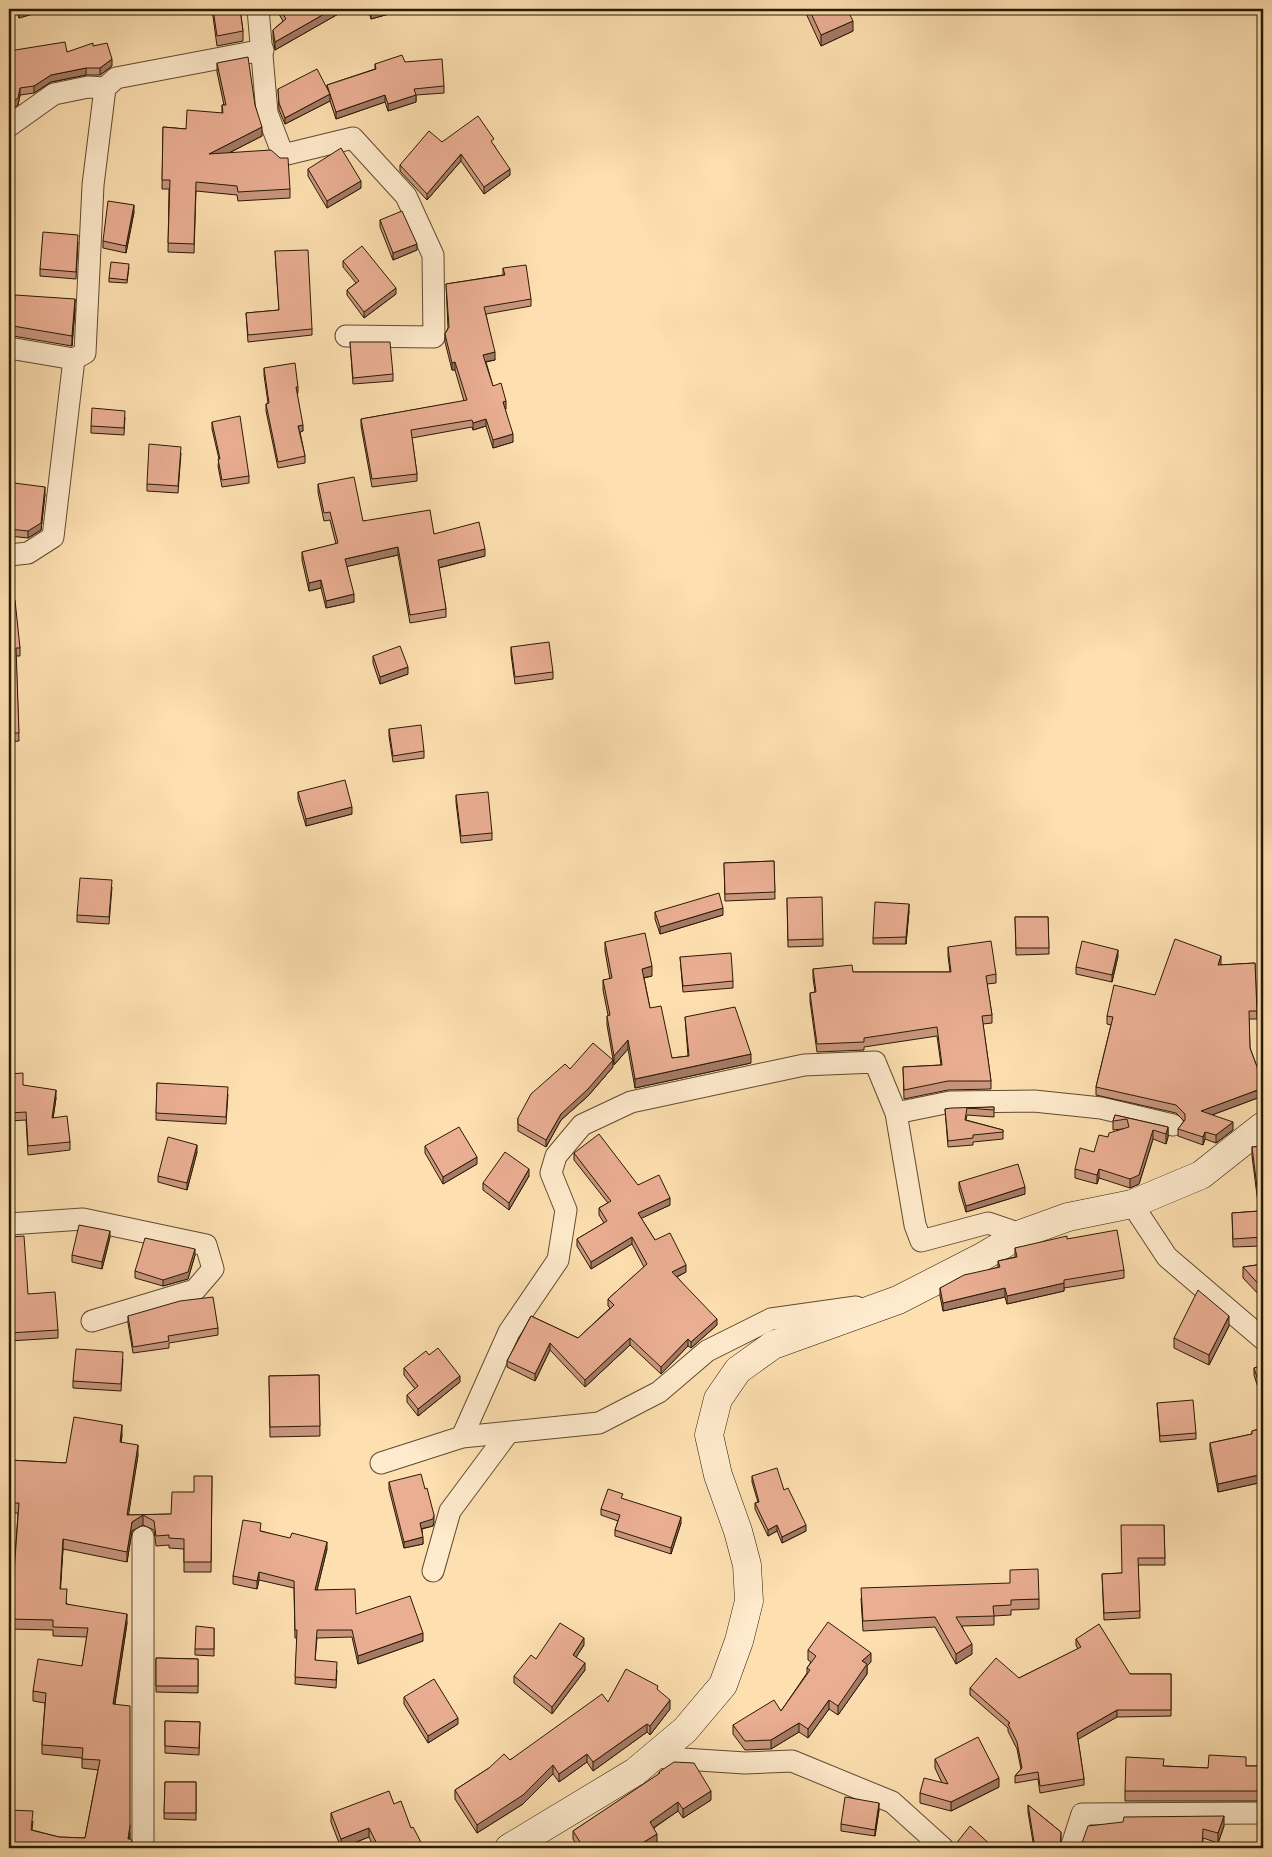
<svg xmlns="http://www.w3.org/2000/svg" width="1272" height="1857" font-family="Alegreya,serif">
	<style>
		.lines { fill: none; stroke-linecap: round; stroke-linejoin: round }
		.street-casing { stroke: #5f4b2e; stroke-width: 23 }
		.secondary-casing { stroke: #2a1a03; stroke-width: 29 }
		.street { stroke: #feeacc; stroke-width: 21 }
		.secondary { stroke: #feeacc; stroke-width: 28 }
		.wall { fill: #c9967e; stroke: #2a1a03 }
		.shaded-wall { fill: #a47a67; stroke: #2a1a03 }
		.building { fill: #eaae93; stroke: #2a1a03 }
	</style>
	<rect width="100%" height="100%" fill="#fddfb0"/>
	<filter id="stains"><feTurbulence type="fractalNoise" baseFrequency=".004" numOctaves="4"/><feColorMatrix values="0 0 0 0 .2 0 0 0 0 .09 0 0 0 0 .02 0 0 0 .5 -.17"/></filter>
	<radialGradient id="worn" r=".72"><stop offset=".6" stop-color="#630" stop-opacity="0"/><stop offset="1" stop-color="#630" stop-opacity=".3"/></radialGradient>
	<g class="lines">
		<g class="street-casing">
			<g id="street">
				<polyline points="258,9 267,113 283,155 353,138 406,196 433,255 434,337 346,336"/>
				<polyline points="9,126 54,94 88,87 105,88"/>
				<polyline points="9,348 74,359 85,353 93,185 105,88 116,78 263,50"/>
				<polyline points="9,555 28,553 53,537 74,359"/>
				<polyline points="896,1113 950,1102 1034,1101 1101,1108 1173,1125"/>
				<polyline points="1132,1204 1167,1257 1263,1339"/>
				<polyline points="9,1224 83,1219 206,1245 213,1269 195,1290 92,1321"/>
				<polyline points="462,1437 509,1332 558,1260 566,1210 551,1173 556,1156 582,1125 631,1102 804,1065 875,1062 896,1113 915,1225 921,1241 988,1223 1021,1234"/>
				<polyline points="381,1463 462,1437 599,1423 659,1392 707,1351 771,1319 856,1307"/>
				<polyline points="433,1571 450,1511 508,1433"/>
				<polyline points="652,1757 745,1763 792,1761 892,1802 943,1848"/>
				<polyline points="143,1848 143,1537"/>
				<polyline points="1071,1848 1082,1814 1263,1813"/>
			</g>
		</g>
		<g class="secondary-casing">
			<polyline id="secondary" points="509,1848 635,1772 685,1730 723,1685 739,1641 749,1601 747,1565 738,1531 718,1475 709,1435 718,1399 738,1370 773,1345 898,1300 982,1257 1021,1234 1068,1217 1132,1204 1201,1175 1263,1126"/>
		</g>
		<use href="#street" class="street"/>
		<use href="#secondary" class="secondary"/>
	</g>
	<g class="wall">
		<polygon points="16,9 50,9 19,18"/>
		<polygon points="212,9 240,9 243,31 243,41 217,46"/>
		<polygon points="276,9 347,9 275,50 273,38 273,30 283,21"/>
		<polygon points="368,9 396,9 396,12 371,19"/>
		<polygon points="804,9 847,9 853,31 821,46"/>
		<polygon points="93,46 112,66 100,75 86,75 51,82 34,93 20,95 18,105 9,51 67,52"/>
		<polygon points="405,62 444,86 444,93 416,95 416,102 388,111 385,102 336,119 330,101 285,124 279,110 278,89 327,89 327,85 375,69 375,64"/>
		<polygon points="217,63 255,105 262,136 229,153 290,189 290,198 238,201 237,195 196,191 194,253 168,252 169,189 162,189 163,127 186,129 222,113 222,105 224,105 217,72"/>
		<polygon points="442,142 494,145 510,175 484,194 461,161 427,200 400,171 400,165"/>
		<polygon points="308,169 361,188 327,208 308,176"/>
		<polygon points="134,212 126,253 103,248 103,241"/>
		<polygon points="380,220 417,250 393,260 380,227"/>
		<polygon points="78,242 76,279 40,276 40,269"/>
		<polygon points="275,251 312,329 312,335 248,342 246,313 279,310"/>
		<polygon points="343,261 396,294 364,318 347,295 347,290 356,283 343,267"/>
		<polygon points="129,267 127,283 109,282 109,278"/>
		<polygon points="503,268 531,299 531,306 486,314 495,360 486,362 493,386 506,409 505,409 513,442 493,448 486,426 473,430 472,427 412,438 417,474 417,481 372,487 361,426 361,419 464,401 455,370 452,370 445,342 445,334 448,328 446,284 503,275"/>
		<polygon points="75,309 72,346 13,336 13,326"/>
		<polygon points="350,342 393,374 393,381 353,384"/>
		<polygon points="264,368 298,387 298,393 297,394 303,431 300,432 305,456 305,463 278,468 266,411 266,404 268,403 264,375"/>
		<polygon points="125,417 124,435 91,433 91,426"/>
		<polygon points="212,422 249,476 249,483 222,487 218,466 219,459 212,429"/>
		<polygon points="181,453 178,493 147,491 147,484"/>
		<polygon points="318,484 363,521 434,534 485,556 439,568 446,609 446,617 410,623 398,555 347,566 354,602 326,608 321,588 309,591 302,560 302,552 336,544 330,520 324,521 318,492"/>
		<polygon points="45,494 41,530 28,538 9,536 9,523"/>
		<polygon points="9,600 20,648 20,656 16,656 19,741 9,742"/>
		<polygon points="511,647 553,672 553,679 515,684 511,654"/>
		<polygon points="373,656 408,674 380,684 373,663"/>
		<polygon points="389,729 424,751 424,758 393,762 389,736"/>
		<polygon points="298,792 352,814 306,826 298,799"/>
		<polygon points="456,795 492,833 492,840 461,843 456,802"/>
		<polygon points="774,861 775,899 725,901 724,863"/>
		<polygon points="112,887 109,924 77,922 77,915"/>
		<polygon points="787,898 823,939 823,946 788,947"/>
		<polygon points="909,911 906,944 873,944 873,938"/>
		<polygon points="655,912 723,915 660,934 655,919"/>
		<polygon points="1015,917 1048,917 1049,954 1016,955"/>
		<polygon points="605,942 652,976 644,978 650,1008 672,1058 688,1056 685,1017 751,1063 635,1088 628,1049 614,1065 607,1025 607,1016 608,1015 603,990 603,980 610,979 605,951"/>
		<polygon points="948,947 996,974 996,983 987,984 992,1015 992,1023 983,1024 991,1081 991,1089 948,1090 904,1099 903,1067 941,1065 937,1036 864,1047 864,1050 817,1052 810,1001 810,993 815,992 813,978 813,969 853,972 950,972 948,956"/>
		<polygon points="1118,956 1112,982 1076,974 1076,967"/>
		<polygon points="680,957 733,981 733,988 683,992"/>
		<polygon points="1255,963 1257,1019 1249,1019 1250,1048 1263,1083 1263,1096 1212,1115 1233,1130 1216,1143 1205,1139 1203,1145 1178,1136 1178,1129 1184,1121 1176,1113 1096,1095 1096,1087 1111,1025 1107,1024 1107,1016 1155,995 1221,964 1221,965"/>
		<polygon points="613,1067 588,1096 561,1120 546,1147 518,1131 518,1118 570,1069"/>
		<polygon points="9,1074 23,1085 56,1098 53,1118 70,1142 70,1150 28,1155 26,1120 9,1121"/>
		<polygon points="157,1083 228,1094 226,1124 156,1120"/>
		<polygon points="994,1107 994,1117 967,1115 966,1120 1003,1130 1003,1139 973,1142 973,1145 948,1147 945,1109"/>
		<polygon points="1115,1115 1168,1127 1168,1137 1166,1144 1153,1139 1139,1184 1130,1188 1099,1178 1097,1184 1075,1178 1075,1169 1094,1152 1108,1137 1123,1129 1113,1130 1113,1121"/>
		<polygon points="425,1146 477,1164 443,1184 425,1153"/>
		<polygon points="1263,1146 1263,1246 1233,1247 1232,1213 1259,1211 1252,1156 1252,1147"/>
		<polygon points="197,1152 187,1190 158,1182 158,1176"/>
		<polygon points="574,1153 638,1185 670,1205 641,1218 655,1240 686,1272 677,1277 717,1325 691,1348 688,1346 661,1374 630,1345 585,1387 550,1350 535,1381 507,1367 507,1361 531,1316 578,1338 610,1308 608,1306 608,1299 644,1267 632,1244 591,1269 577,1246 577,1239 604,1223 599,1215 599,1208 608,1203 574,1160"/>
		<polygon points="529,1176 509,1210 483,1190 483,1183"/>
		<polygon points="959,1182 1025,1194 966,1212 959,1189"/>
		<polygon points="9,1237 28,1294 58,1330 58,1338 9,1341"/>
		<polygon points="110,1237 102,1269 72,1262 72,1255"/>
		<polygon points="1067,1239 1124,1270 1124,1278 1064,1288 1064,1291 1007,1304 1005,1297 943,1311 940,1296 940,1288 998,1267 998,1261 1015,1257 1015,1248"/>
		<polygon points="195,1255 188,1279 163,1286 135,1278 135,1271"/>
		<polygon points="1263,1264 1263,1299 1243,1278 1243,1267"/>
		<polygon points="128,1316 218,1328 218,1335 169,1343 169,1348 133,1353 128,1323"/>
		<polygon points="1229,1326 1209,1365 1174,1348 1174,1338"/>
		<polygon points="429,1355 460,1382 418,1416 407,1402 407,1395 415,1389 404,1375 404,1368"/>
		<polygon points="123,1359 121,1391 73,1388 73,1381"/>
		<polygon points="1263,1365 1263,1403 1254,1375 1254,1368"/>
		<polygon points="319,1375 320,1436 270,1437 269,1376"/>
		<polygon points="1157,1403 1196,1433 1196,1439 1160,1442"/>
		<polygon points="1263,1428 1263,1482 1218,1492 1210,1451 1210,1443 1252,1434 1252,1431"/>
		<polygon points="122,1435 121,1443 138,1455 128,1515 171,1514 212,1476 211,1572 184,1572 184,1549 169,1548 169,1545 156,1546 154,1530 143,1525 132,1531 127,1562 63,1549 60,1589 67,1604 127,1623 115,1704 130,1835 130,1839 9,1848 33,1821 32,1830 59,1837 85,1838 98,1770 82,1768 82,1758 42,1754 42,1745 45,1703 33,1701 33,1691 82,1666 87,1637 53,1636 53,1630 9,1629 9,1587 13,1587 18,1513 9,1513 9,1460 66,1463"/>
		<polygon points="752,1476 784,1490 806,1531 782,1543 777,1531 768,1536 755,1509 755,1503 758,1502 752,1482"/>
		<polygon points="389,1482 434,1522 433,1526 422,1529 423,1544 404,1548 389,1489"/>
		<polygon points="623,1499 681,1523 671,1554 615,1536 615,1530 618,1521 601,1515 601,1509"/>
		<polygon points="1164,1525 1165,1565 1138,1565 1140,1618 1104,1620 1102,1574 1122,1573"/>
		<polygon points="261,1531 327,1549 317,1590 356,1614 423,1641 358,1664 352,1637 317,1638 315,1660 337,1670 336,1688 295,1684 297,1638 295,1638 294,1588 259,1580 257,1589 233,1584 233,1576"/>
		<polygon points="861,1598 1039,1599 1039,1609 1011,1610 1011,1615 994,1616 994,1625 962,1626 972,1654 956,1664 935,1627 863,1631"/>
		<polygon points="214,1628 214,1656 195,1655 195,1649"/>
		<polygon points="1076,1639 1130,1674 1171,1674 1171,1716 1117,1717 1078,1739 1084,1779 1084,1785 1040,1793 1038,1779 1015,1783 1015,1776 1021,1769 1017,1749 1008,1731 1008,1728 970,1695 970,1688 1019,1678 1078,1649 1076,1645"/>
		<polygon points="584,1645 576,1657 585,1670 552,1714 514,1683 514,1676 536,1659"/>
		<polygon points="808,1650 871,1662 867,1666 867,1674 838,1715 829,1709 808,1738 799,1732 771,1749 745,1750 733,1734 733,1725 781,1711 807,1673 807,1668 811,1662 808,1660"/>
		<polygon points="156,1658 198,1659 198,1693 156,1692"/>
		<polygon points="658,1691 670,1709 650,1735 647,1732 593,1771 587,1762 559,1782 553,1774 523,1804 477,1833 455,1799 455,1790 489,1768 510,1760 608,1702"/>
		<polygon points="404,1697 458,1724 428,1743 404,1704"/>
		<polygon points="165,1721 200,1722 199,1755 165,1753"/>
		<polygon points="935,1759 999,1787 951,1811 920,1803 920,1793 942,1783 935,1768"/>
		<polygon points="1164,1766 1208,1768 1246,1766 1263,1766 1263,1801 1125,1801 1125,1791"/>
		<polygon points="659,1772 711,1800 683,1818 678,1811 654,1828 657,1842 648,1848 578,1848 573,1839 573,1831 659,1774"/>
		<polygon points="165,1782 196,1782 196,1820 164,1819"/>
		<polygon points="394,1804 411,1828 424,1848 374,1848 369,1837 341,1848 331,1822 331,1813"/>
		<polygon points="1028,1805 1061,1832 1061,1848 1034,1848 1028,1812"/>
		<polygon points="879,1810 875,1836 841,1831 841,1824"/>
		<polygon points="1224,1826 1218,1843 1203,1838 1203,1848 1082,1848 1082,1843"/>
	</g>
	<g class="shaded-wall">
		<polygon points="19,9 50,9 19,18"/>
		<polygon points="333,9 347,9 275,50 275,42"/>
		<polygon points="378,9 396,9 396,12 371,19 371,11"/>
		<polygon points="853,21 853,31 821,46 821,35"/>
		<polygon points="112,59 112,66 100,75 100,68"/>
		<polygon points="86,68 86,75 51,82 34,93 34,86 51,75"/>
		<polygon points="20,88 20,95 18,105 9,111 9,104"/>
		<polygon points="330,94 330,101 285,124 285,118"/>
		<polygon points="385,95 385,102 336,119 336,112"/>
		<polygon points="416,95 416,102 388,111 388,104"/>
		<polygon points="262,127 262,136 209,163 209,154"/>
		<polygon points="461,154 461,161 427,200 427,194"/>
		<polygon points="510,169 510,175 484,194 484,187"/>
		<polygon points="361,181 361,188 327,208 327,201"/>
		<polygon points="134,205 134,212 126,253 126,246"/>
		<polygon points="417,244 417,250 393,260 393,253"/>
		<polygon points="396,288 396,294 364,318 364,312"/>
		<polygon points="75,299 75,309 72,346 72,336"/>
		<polygon points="495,352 495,360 483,362 483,355"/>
		<polygon points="455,362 455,370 452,370 452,363"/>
		<polygon points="506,401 506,409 503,409 503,402"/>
		<polygon points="486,419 486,426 473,430 473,423"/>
		<polygon points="303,425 303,431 298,433 298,426"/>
		<polygon points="513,434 513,442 493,448 493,440"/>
		<polygon points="45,487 45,494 41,530 28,538 28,531"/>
		<polygon points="398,547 398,555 345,567 345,559"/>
		<polygon points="485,549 485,556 438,568 438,560"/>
		<polygon points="321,580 321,588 309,591 309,583"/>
		<polygon points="354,594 354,602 326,608 326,601"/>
		<polygon points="408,667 408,674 380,684 380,677"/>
		<polygon points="352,807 352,814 306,826 306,819"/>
		<polygon points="909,904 909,911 906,944 906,937"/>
		<polygon points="723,908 723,915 660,934 660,927"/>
		<polygon points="1118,950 1118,956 1112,982 1112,975"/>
		<polygon points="1221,956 1221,964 1218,973 1218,965"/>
		<polygon points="652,966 652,976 642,978 642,969"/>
		<polygon points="628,1040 628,1049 614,1065 614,1056"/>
		<polygon points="751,1054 751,1063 635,1088 635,1079"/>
		<polygon points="613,1060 613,1067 588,1096 561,1120 546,1147 546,1140 561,1114"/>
		<polygon points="1263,1088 1263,1096 1201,1119 1201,1111"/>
		<polygon points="56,1090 56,1098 52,1126 52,1118"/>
		<polygon points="1233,1122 1233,1130 1216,1143 1216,1135"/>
		<polygon points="1168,1127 1168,1137 1166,1144 1166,1134"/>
		<polygon points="1153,1130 1153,1139 1139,1184 1130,1188 1130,1179"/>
		<polygon points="1205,1132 1205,1139 1203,1145 1203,1137"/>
		<polygon points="197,1145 197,1152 187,1190 187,1183"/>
		<polygon points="477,1157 477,1164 443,1184 443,1177"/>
		<polygon points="529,1169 529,1176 509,1210 509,1203"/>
		<polygon points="1099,1169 1099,1178 1097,1184 1097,1175"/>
		<polygon points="1025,1187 1025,1194 966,1212 966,1206"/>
		<polygon points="670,1198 670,1205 638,1220 638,1213"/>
		<polygon points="110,1231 110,1237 102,1269 102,1262"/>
		<polygon points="632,1237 632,1244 591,1269 591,1262"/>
		<polygon points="195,1249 195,1255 188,1279 163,1286 163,1280"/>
		<polygon points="686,1265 686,1272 672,1279 672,1272"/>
		<polygon points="1064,1283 1064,1291 1007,1304 1007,1296"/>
		<polygon points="1005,1288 1005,1297 943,1311 943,1303"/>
		<polygon points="1229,1316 1229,1326 1209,1365 1209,1355"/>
		<polygon points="717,1319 717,1325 691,1348 691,1342"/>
		<polygon points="630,1338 630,1345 585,1387 585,1380"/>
		<polygon points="688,1339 688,1346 661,1374 661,1367"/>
		<polygon points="550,1343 550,1350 535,1381 535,1374"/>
		<polygon points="460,1376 460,1382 418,1416 418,1409"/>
		<polygon points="122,1425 122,1435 120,1452 120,1442"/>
		<polygon points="138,1445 138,1455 127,1525 127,1515"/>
		<polygon points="1263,1474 1263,1482 1218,1492 1218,1484"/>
		<polygon points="143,1515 143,1525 132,1531 127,1562 127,1552 132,1522"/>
		<polygon points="434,1515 434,1522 433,1526 420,1529 420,1523"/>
		<polygon points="681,1517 681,1523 671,1554 671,1548"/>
		<polygon points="777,1525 777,1531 768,1536 768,1530"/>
		<polygon points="806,1525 806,1531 782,1543 782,1537"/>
		<polygon points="423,1537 423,1544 404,1548 404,1542"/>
		<polygon points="63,1539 63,1549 60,1598 60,1589"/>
		<polygon points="327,1542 327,1549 315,1598 315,1590"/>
		<polygon points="259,1572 259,1580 257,1589 257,1581"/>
		<polygon points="127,1614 127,1623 113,1714 113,1704"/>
		<polygon points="423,1633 423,1641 358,1664 358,1656"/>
		<polygon points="584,1638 584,1645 573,1662 573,1655"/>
		<polygon points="972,1644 972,1654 956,1664 956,1654"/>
		<polygon points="871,1653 871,1662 867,1666 867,1674 838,1715 838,1706 862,1661"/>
		<polygon points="585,1663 585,1670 552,1714 552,1707"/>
		<polygon points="670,1700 670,1709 650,1735 650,1726"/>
		<polygon points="829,1700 829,1709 808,1738 808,1729"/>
		<polygon points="1117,1710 1117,1717 1077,1740 1077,1733"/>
		<polygon points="458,1718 458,1724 428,1743 428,1736"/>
		<polygon points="799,1723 799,1732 771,1749 771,1740"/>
		<polygon points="647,1724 647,1732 593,1771 593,1762"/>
		<polygon points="587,1754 587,1762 559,1782 559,1774"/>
		<polygon points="553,1765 553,1774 523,1804 477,1833 477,1825"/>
		<polygon points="999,1778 999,1787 951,1811 951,1802"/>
		<polygon points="711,1791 711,1800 683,1818 683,1809"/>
		<polygon points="678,1802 678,1811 650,1830 650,1822"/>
		<polygon points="879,1803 879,1810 875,1836 875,1830"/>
		<polygon points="1224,1816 1224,1826 1218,1843 1218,1833"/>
		<polygon points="130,1825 130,1835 128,1848 128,1839"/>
		<polygon points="369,1828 369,1837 341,1848 341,1839"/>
		<polygon points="657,1834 657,1842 648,1848 634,1848"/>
	</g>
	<g class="building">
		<polygon points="213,9 240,9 243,31 217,36"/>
		<polygon points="280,9 333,9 275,42 273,30 286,19"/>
		<polygon points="809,9 847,9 853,21 821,35"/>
		<polygon points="65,42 67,52 93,43 93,46 107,43 112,59 100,68 86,68 51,75 34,86 20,88 18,98 9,104 9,51"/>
		<polygon points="402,55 405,62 442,59 444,86 414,89 416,95 388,104 385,95 336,112 327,85 376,69 375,64"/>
		<polygon points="248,57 255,105 262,127 209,154 271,150 280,158 288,158 290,189 238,192 237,186 196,182 194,244 168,243 170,180 162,180 163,127 186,129 187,110 223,113 222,105 226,105 217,63"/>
		<polygon points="317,69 330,94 285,118 279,103 278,89"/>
		<polygon points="478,116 494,139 491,141 510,169 484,187 461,154 427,194 400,165 429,131 442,142"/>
		<polygon points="341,148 361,181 327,201 308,169"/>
		<polygon points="108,201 134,205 126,246 103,241"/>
		<polygon points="402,211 417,244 393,253 380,220"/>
		<polygon points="43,232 78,235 76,272 40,269"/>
		<polygon points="362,246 396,288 364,312 347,290 359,281 343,261"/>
		<polygon points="308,250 312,329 248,335 246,313 279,310 275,251"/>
		<polygon points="111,262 129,264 127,280 109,278"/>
		<polygon points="526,265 531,299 484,307 495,352 483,355 493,386 501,383 506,401 503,402 513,434 493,440 486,419 473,423 472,420 411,430 417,474 372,479 361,419 467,400 455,362 452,363 445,334 449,327 446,284 505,275 503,268"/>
		<polygon points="15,295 75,299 72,336 13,326"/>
		<polygon points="350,342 390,342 393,374 353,378"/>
		<polygon points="295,363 298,387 296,387 303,425 298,426 305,456 278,462 266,404 269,403 264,368"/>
		<polygon points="92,408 125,411 124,428 91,426"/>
		<polygon points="240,416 249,476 222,480 218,459 220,459 212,422"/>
		<polygon points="149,444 181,447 178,486 147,484"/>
		<polygon points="354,477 363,521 430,510 434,534 479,522 485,549 438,560 446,609 410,615 398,547 345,559 354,594 326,601 321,580 309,583 302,552 338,543 330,512 324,513 318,484"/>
		<polygon points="14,483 45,487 41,523 28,531 9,529 9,523"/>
		<polygon points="9,600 15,600 20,648 16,648 19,733 9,733"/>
		<polygon points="549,642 553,672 515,677 511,647"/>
		<polygon points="400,646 408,667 380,677 373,656"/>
		<polygon points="421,725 424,751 393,756 389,729"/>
		<polygon points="345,780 352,807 306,819 298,792"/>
		<polygon points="488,792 492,833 461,836 456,795"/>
		<polygon points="774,861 775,892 725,894 724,863"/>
		<polygon points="80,878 112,880 109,917 77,915"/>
		<polygon points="719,893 723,908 660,927 655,912"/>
		<polygon points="822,897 823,939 788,940 787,898"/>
		<polygon points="875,902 909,904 906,937 873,938"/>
		<polygon points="1015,917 1048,917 1049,948 1016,948"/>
		<polygon points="645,933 652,966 642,969 650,1008 661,1006 672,1058 689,1056 685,1017 735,1007 751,1054 635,1079 628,1040 614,1056 607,1016 610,1015 603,980 612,978 605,942"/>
		<polygon points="1175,939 1221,956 1218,965 1255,963 1257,1011 1249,1011 1250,1048 1263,1083 1263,1088 1201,1111 1233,1122 1216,1135 1205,1132 1203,1137 1178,1129 1185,1120 1185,1114 1176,1105 1096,1087 1113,1017 1107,1016 1114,985 1155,995"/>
		<polygon points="991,941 996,974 986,976 992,1015 982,1016 991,1081 948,1081 904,1090 903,1067 942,1065 937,1027 864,1038 864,1042 817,1044 810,993 816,992 813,969 852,965 853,972 951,972 948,947"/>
		<polygon points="1082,941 1118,950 1112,975 1076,967"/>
		<polygon points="731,953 733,981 683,986 680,957"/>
		<polygon points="593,1043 613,1060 588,1089 561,1114 546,1140 518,1124 518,1118 531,1094 565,1064 570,1069"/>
		<polygon points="23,1073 23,1085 56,1090 52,1118 67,1116 70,1142 28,1146 26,1112 9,1113 9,1074"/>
		<polygon points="157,1083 228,1087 226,1117 156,1113"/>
		<polygon points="994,1107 994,1110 967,1108 965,1120 1003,1130 1003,1132 973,1135 973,1138 948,1141 945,1109 951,1108"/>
		<polygon points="1115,1115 1168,1127 1166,1134 1153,1130 1139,1175 1130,1179 1099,1169 1097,1175 1075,1169 1080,1148 1094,1152 1099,1135 1108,1137 1109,1133 1129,1127 1127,1119 1113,1121"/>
		<polygon points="459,1127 477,1157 443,1177 425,1146"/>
		<polygon points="599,1134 638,1185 659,1175 670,1198 638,1213 655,1240 670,1233 686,1265 672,1272 717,1319 691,1342 688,1339 661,1367 630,1338 585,1380 550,1343 535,1374 507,1361 531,1316 578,1338 614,1305 608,1299 647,1264 632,1237 591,1262 577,1239 607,1221 599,1208 611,1201 574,1153"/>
		<polygon points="168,1137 197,1145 187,1183 158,1176"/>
		<polygon points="1263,1146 1263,1237 1233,1239 1232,1213 1260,1211 1252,1147"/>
		<polygon points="505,1152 529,1169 509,1203 483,1183"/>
		<polygon points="1018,1164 1025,1187 966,1206 959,1182"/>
		<polygon points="79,1225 110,1231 102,1262 72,1255"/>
		<polygon points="1117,1230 1124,1270 1064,1280 1064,1283 1007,1296 1005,1288 943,1303 940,1288 964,1275 1000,1267 998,1261 1017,1257 1015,1248 1067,1236 1067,1239"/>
		<polygon points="24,1236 28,1294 55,1292 58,1330 9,1333 9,1237"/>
		<polygon points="145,1238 195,1249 188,1272 163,1280 135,1271"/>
		<polygon points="1263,1264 1263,1289 1243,1267"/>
		<polygon points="1198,1290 1229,1316 1209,1355 1174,1338"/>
		<polygon points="213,1297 218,1328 168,1336 169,1341 133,1347 128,1316 180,1301"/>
		<polygon points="438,1348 460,1376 418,1409 407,1395 418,1386 404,1368 426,1351 429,1355"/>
		<polygon points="76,1349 123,1352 121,1384 73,1381"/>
		<polygon points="1263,1365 1263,1396 1254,1368"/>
		<polygon points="319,1375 320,1426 270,1427 269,1376"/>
		<polygon points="1193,1400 1196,1433 1160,1436 1157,1403"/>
		<polygon points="74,1417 122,1425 120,1442 138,1445 127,1515 171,1514 172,1492 194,1492 194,1476 212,1476 211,1562 184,1562 184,1539 169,1538 169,1535 156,1536 154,1521 143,1515 132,1522 127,1552 63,1539 60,1589 67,1589 66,1604 127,1614 113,1704 130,1706 130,1825 128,1839 131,1839 134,1846 134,1848 9,1848 9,1810 33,1811 31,1830 59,1837 85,1838 100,1760 82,1759 83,1748 42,1745 46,1693 33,1691 38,1659 82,1666 88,1628 53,1627 53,1620 9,1619 9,1587 13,1587 19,1503 9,1503 9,1460 66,1463"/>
		<polygon points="1263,1428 1263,1474 1218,1484 1210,1443 1252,1434 1252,1431"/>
		<polygon points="777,1468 784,1490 788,1488 806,1525 782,1537 777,1525 768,1530 755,1503 759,1502 752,1476"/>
		<polygon points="421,1474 425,1489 427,1488 434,1515 433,1519 420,1523 423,1537 404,1542 389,1482"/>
		<polygon points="608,1489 623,1494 621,1498 681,1517 671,1548 615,1530 620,1515 601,1509"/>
		<polygon points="243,1520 261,1523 260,1531 290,1538 292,1533 327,1542 315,1590 355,1589 356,1614 410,1596 423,1633 358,1656 352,1630 317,1630 315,1660 337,1662 336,1680 295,1677 297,1630 295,1630 294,1581 259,1572 257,1581 233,1576"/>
		<polygon points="1121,1525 1164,1525 1165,1558 1138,1558 1140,1611 1104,1613 1102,1574 1122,1573"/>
		<polygon points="1038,1569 1039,1599 1011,1600 1011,1605 993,1606 994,1616 956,1617 972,1644 956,1654 935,1617 863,1621 861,1588 1010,1583 1010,1570"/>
		<polygon points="828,1622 871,1653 862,1661 867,1664 838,1706 829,1700 808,1729 799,1723 771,1740 745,1741 733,1725 774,1700 781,1711 810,1670 807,1668 816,1656 808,1650"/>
		<polygon points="560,1623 584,1638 573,1655 585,1663 552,1707 514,1676 531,1655 536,1659"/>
		<polygon points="1099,1624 1130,1674 1171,1674 1171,1710 1117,1710 1077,1733 1084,1779 1040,1786 1038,1772 1015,1776 1022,1768 1017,1742 1008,1724 1010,1723 970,1688 996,1658 1019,1678 1081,1647 1076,1639"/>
		<polygon points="196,1626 214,1628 214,1649 195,1649"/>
		<polygon points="156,1658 198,1659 198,1686 156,1686"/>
		<polygon points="626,1669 658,1686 657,1689 670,1700 650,1726 647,1724 593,1762 587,1754 559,1774 553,1765 523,1795 477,1825 455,1790 489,1768 504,1754 510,1760 602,1694 608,1702"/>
		<polygon points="434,1679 458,1718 428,1736 404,1697"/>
		<polygon points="165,1721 200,1722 199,1748 165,1746"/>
		<polygon points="978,1737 999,1778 951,1802 920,1793 924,1778 948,1784 935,1759"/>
		<polygon points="1209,1755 1246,1757 1246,1766 1263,1766 1263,1791 1125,1791 1126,1757 1164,1759 1163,1766 1208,1768"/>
		<polygon points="674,1762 694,1763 711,1791 683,1809 678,1802 650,1822 657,1834 634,1848 620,1848 618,1845 613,1848 584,1848 573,1831 660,1773 659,1772"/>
		<polygon points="165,1782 196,1782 196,1813 164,1813"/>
		<polygon points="389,1791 394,1804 401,1801 411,1828 413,1827 424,1848 379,1848 369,1828 341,1839 331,1813"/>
		<polygon points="845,1797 879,1803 875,1830 841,1824"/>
		<polygon points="1028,1805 1061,1832 1060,1847 1059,1848 1035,1848"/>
		<polygon points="1224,1816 1218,1833 1203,1829 1202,1848 1083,1848 1082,1843 1088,1826 1123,1822 1124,1817"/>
		<polygon points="970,1826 994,1848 958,1848 955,1845"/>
		<polygon points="1263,1828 1263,1847 1260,1846"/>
	</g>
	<rect width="1272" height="1857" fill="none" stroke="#fddfb0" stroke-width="30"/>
	<rect x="10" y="10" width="1252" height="1837" fill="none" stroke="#2a1a03" stroke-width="2.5"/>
	<rect x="15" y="15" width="1242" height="1827" fill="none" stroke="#2a1a03"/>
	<rect width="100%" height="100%" filter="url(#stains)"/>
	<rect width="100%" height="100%" fill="url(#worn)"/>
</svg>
